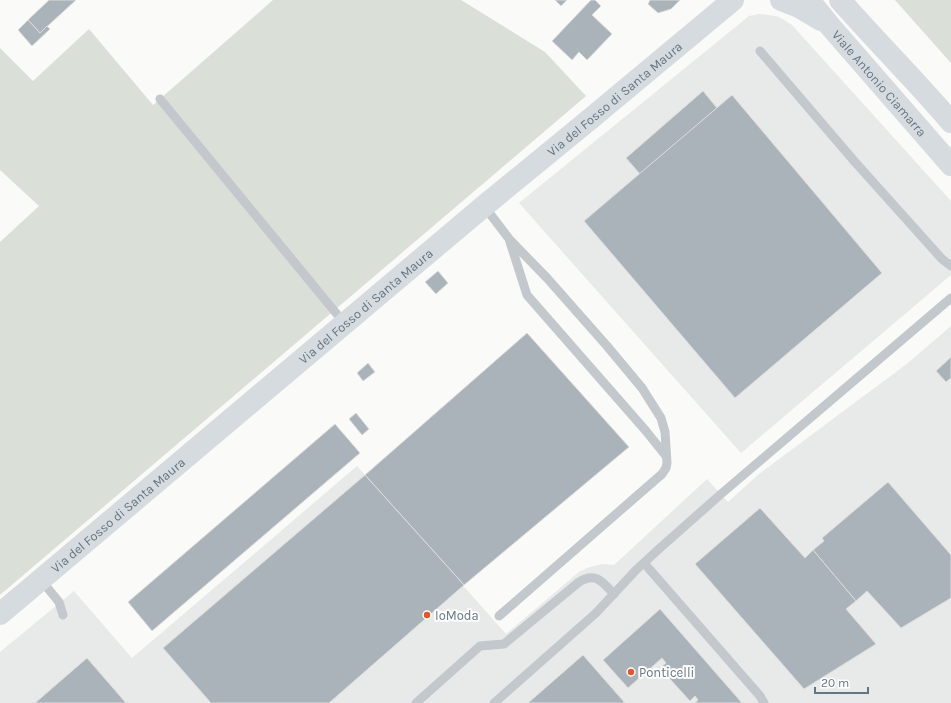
<svg xmlns="http://www.w3.org/2000/svg" width="951" height="703" font-family="Karla,sans-serif">
	<style>
		.built { fill: #e8e9e9 }
		.green { fill: #dadfd7 }
		.building { fill: #aab3b9; stroke: #dcdcda }
		.lines { fill: none; stroke-linecap: round; stroke-linejoin: round }
		.lane { stroke: #c3c8cc; stroke-width: 9 }
		.secondary { stroke: #d6dbdf; stroke-width: 22 }
		.poi-dot { fill: #e4572e; stroke: #fff; stroke-width: 1.5 }
		.labels { text-anchor: middle; stroke-width: 4; stroke-linejoin: round; paint-order: stroke }
		.street-label { font-size: 13px; fill: #657683; stroke: #fff }
		.poi-label { font-size: 13px; fill: #657683; stroke: #fff; text-anchor: start }
	</style>
	<rect width="100%" height="100%" fill="#fafaf8"/>
	<g class="built">
		<polygon points="759,14 776,16 781,18 792,25 951,201 951,275 741,453 519,203 749,16"/>
		<polygon points="951,326 951,703 0,703 0,652 74,591 132,658 357,466 506,634 579,572 587,568 594,566 602,564 614,565 707,479 728,502 759,474 908,363"/>
	</g>
	<g class="green">
		<polygon points="273,0 461,0 545,52 586,96 0,595 0,242 39,206 0,170 0,48 33,81 89,29 153,105"/>
		<polygon points="895,0 951,0 951,63"/>
	</g>
	<g class="building">
		<polygon points="49,0 76,0 40,33 28,20"/>
		<polygon points="555,0 567,0 561,6"/>
		<polygon points="591,0 595,0 601,6 592,15 612,34 587,60 579,52 572,60 552,41"/>
		<polygon points="650,0 680,0 671,9 658,13 648,4"/>
		<polygon points="28,20 40,33 47,26 50,29 32,46 18,30"/>
		<polygon points="703,91 717,108 640,174 626,158"/>
		<polygon points="732,95 882,273 735,398 584,221"/>
		<polygon points="438,271 448,283 436,294 425,282"/>
		<polygon points="527,333 629,447 464,585 365,475"/>
		<polygon points="951,357 951,378 946,382 936,371"/>
		<polygon points="368,363 375,372 363,381 357,373"/>
		<polygon points="356,413 369,429 362,435 349,419"/>
		<polygon points="335,424 360,453 152,631 128,602"/>
		<polygon points="365,475 464,585 329,703 211,703 163,648"/>
		<polygon points="888,482 951,555 951,598 901,628 867,591 856,601 813,550 824,541 822,538"/>
		<polygon points="760,508 805,558 813,550 856,601 846,609 876,644 804,689 695,564"/>
		<polygon points="660,609 742,703 695,703 698,700 695,696 690,701 660,668 666,663 662,658 628,688 603,660"/>
		<polygon points="583,655 625,703 528,703"/>
		<polygon points="87,658 126,703 35,703"/>
	</g>
	<g class="lines">
		<g class="lane">
			<polyline points="760,51 855,162 942,259 951,266"/>
			<polyline points="160,99 345,324"/>
			<polyline points="484,206 510,240 547,278 607,346 642,388 661,418 665,432 667,463 666,468 662,474 499,616"/>
			<polyline points="510,242 527,295 646,431 666,456"/>
			<polyline points="644,563 760,696 764,703"/>
			<polyline points="41,580 59,602 63,615"/>
			<path d="M 416,703 L 480,646 L 504,644 L 579,582 C 596,571 603,583 614,594"/>
			<polyline points="494,703 596,613 636,570 660,548 721,494 951,298"/>
		</g>
		<g class="secondary">
			<polyline points="781,0 799,7 821,20"/>
			<path id="s1" d="M 809,0 L 830,26 L 951,165"/>
			<path d="M 840,0 C 876,41 915,80 951,122"/>
			<path id="s2" d="M 0,614 L 484,206 L 589,120 L 733,0"/>
		</g>
	</g>
	<g class="poi-dot">
		<circle cx="427" cy="615" r="4"/>
		<circle cx="631" cy="672" r="4"/>
	</g>
	<g class="labels">
		<g class="street-label">
			<text dy="5" stroke="none"><textPath href="#s1" startOffset="109">Viale Antonio Ciamarra</textPath></text>
			<text dy="5" stroke="none"><textPath href="#s2" startOffset="802">Via del Fosso di Santa Maura</textPath></text>
			<text dy="5" stroke="none"><textPath href="#s2" startOffset="478">Via del Fosso di Santa Maura</textPath></text>
			<text dy="5" stroke="none"><textPath href="#s2" startOffset="154">Via del Fosso di Santa Maura</textPath></text>
		</g>
		<g class="poi-label">
			<text x="435" y="620">IoModa</text>
			<text x="639" y="677">Ponticelli</text>
		</g>
	</g>
	<path d="M815 687v6h53v-6" fill="none" stroke="#657683" stroke-width="2"/>
	<text x="821" y="687" font-size="12" fill="#657683" stroke="#ffffff" stroke-width="3" paint-order="stroke">20 m</text>
</svg>
